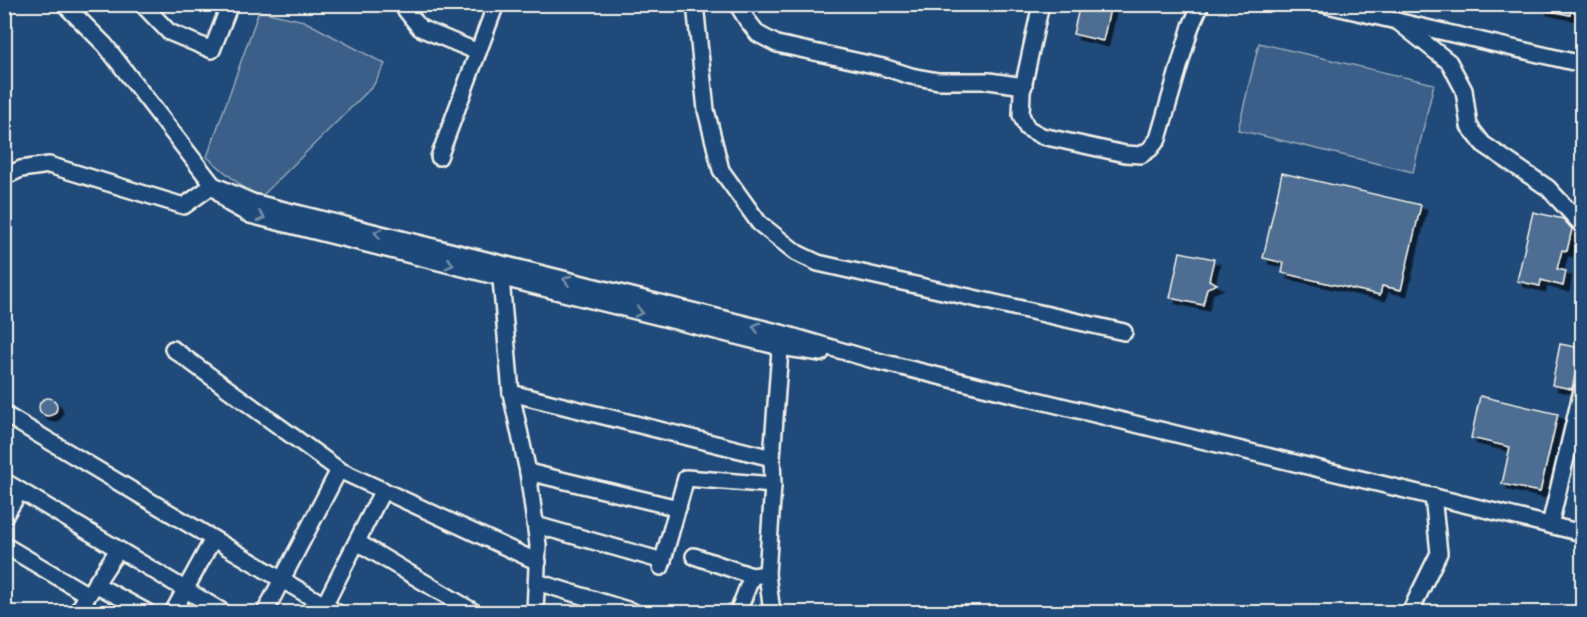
<svg xmlns="http://www.w3.org/2000/svg" width="1587" height="617" font-family="Mynerve,sans-serif">
	<style>
		.green { fill: #3a5f88; stroke: #97a8b8; stroke-width: 1.5 }
		.building { fill: #4d6e92; stroke: #f4f1e8; stroke-width: 1.5; filter: url(#shadow) }
		.lines { fill: none; stroke-linecap: round; stroke-linejoin: round }
		.minor-casing { stroke: #f4f1e8; stroke-width: 20 }
		.minor { stroke: #1f4a7a; stroke-width: 15 }
		.oneway { stroke: #748da6 }
	</style>
	<defs>
		<filter id="shadow"><feDropShadow dx="5.5" dy="5.5" stdDeviation="0" flood-color="#0009"/></filter>
	</defs>
	<rect width="100%" height="100%" fill="#1f4a7a"/>
	<filter id="ink" filterUnits="userSpaceOnUse"><feTurbulence type="fractalNoise" baseFrequency=".0167" numOctaves="2"/><feDisplacementMap in="SourceGraphic" scale="12" xChannelSelector="R" yChannelSelector="G"/><feConvolveMatrix kernelMatrix="1 2 1 2 8 2 1 2 1" color-interpolation-filters="sRGB"/></filter>
	<g filter="url(#ink)">
		<g class="green">
			<polygon points="259,11 304,21 385,64 373,86 262,196 250,193 207,157"/>
			<polygon points="1259,43 1434,84 1413,172 1238,130"/>
		</g>
		<g class="building">
			<polygon points="1080,4 1111,4 1103,41 1073,34"/>
			<polygon points="1542,4 1572,4 1570,15 1541,9"/>
			<polygon points="1282,173 1421,205 1401,290 1382,286 1380,295 1282,273 1284,263 1263,258"/>
			<polygon points="1533,212 1563,219 1572,229 1567,251 1562,250 1557,269 1566,271 1563,286 1541,280 1540,286 1517,281"/>
			<polygon points="1180,252 1214,259 1209,280 1217,284 1207,288 1203,305 1170,298"/>
			<polygon points="1560,344 1581,348 1572,389 1552,385"/>
			<polygon points="1480,396 1558,414 1540,492 1502,484 1510,447 1471,438"/>
			<circle cx="48" cy="407" r="9"/>
		</g>
		<g class="lines">
			<g class="minor-casing">
				<g id="minor">
					<polyline points="64,4 105,45 213,185 230,204 250,215 780,347 821,353"/>
					<polyline points="142,4 169,32 212,50 230,4"/>
					<polyline points="401,4 420,28 478,52"/>
					<polyline points="695,4 706,110 721,170 759,223 797,253 818,263 1124,332"/>
					<polyline points="737,4 747,20 758,34 777,44 883,67 911,76 938,81 989,81 1024,86"/>
					<polyline points="1041,4 1022,92 1021,115 1027,128 1042,136 1125,154 1141,155 1150,149 1158,139 1191,26 1201,4"/>
					<polyline points="1323,4 1582,64"/>
					<polyline points="1397,21 1449,62 1464,90 1469,126 1483,144 1548,188 1582,225"/>
					<polyline points="439,157 496,4"/>
					<polyline points="4,177 21,169 49,165 184,206 213,185"/>
					<polyline points="213,185 252,202 781,333 873,360 1582,533"/>
					<polyline points="500,268 511,393 528,472 538,545 535,612"/>
					<polyline points="173,349 339,470 538,562"/>
					<polyline points="511,393 772,458"/>
					<polyline points="4,414 336,612"/>
					<polyline points="528,472 678,508"/>
					<polyline points="4,481 223,612"/>
					<polyline points="4,517 20,491"/>
					<polyline points="536,525 663,561"/>
					<polyline points="1550,525 1582,390"/>
					<polyline points="357,542 474,612"/>
					<polyline points="4,545 88,595"/>
					<polyline points="694,556 752,576 767,574"/>
					<polyline points="661,567 686,478 773,485"/>
					<polyline points="537,582 634,612"/>
					<polyline points="95,584 147,612"/>
					<polyline points="324,606 383,490"/>
					<polyline points="77,612 118,550"/>
					<polyline points="173,612 213,539"/>
					<polyline points="265,612 339,470"/>
					<polyline points="738,612 752,576"/>
					<polyline points="772,612 767,574 773,485 772,458 781,337"/>
					<polyline points="1410,612 1439,553 1433,496"/>
				</g>
			</g>
			<use href="#minor" class="minor"/>
		</g>
		<defs><path id="oneway-chevron" d="M-2-3.5L2.5 0L-2 3.5" fill="none" stroke-width="1.6" stroke-linecap="round" stroke-linejoin="round" transform="scale(1.5)"/></defs>
		<g class="oneway">
			<use href="#oneway-chevron" transform="translate(261 217) rotate(14)"/>
			<use href="#oneway-chevron" transform="translate(378 233) rotate(-166)"/>
			<use href="#oneway-chevron" transform="translate(450 264) rotate(14)"/>
			<use href="#oneway-chevron" transform="translate(567 280) rotate(-166)"/>
			<use href="#oneway-chevron" transform="translate(639 312) rotate(14)"/>
			<use href="#oneway-chevron" transform="translate(756 327) rotate(-166)"/>
		</g>
	</g>
	<rect width="1587" height="617" fill="none" stroke="#1f4a7a" stroke-width="24"/>
	<rect x="12" y="12" width="1563" height="593" fill="none" stroke="#f4f1e8" stroke-width="2" filter="url(#ink)"/>
</svg>
